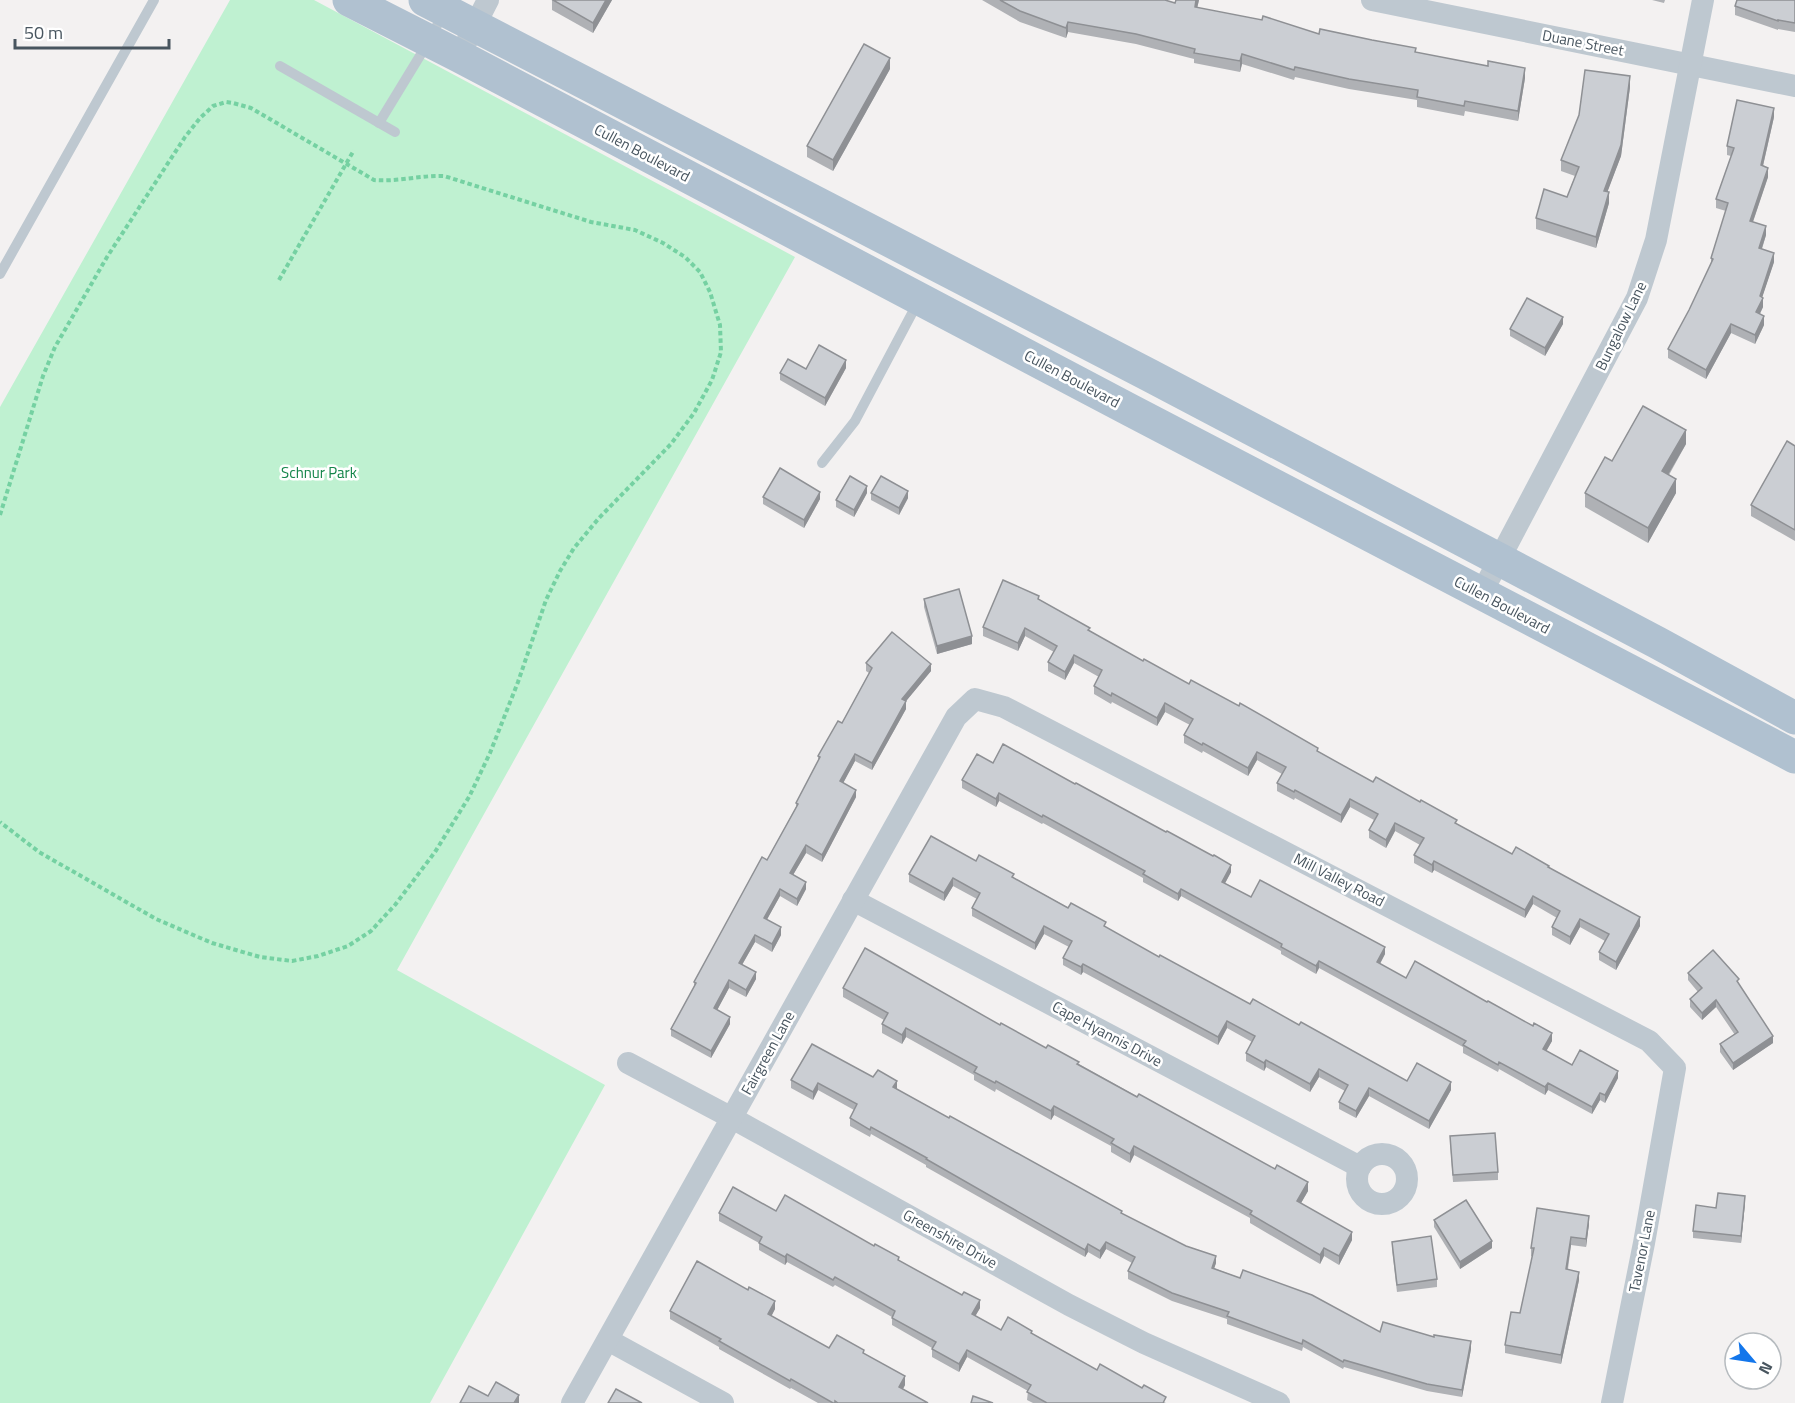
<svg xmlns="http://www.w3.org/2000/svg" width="1795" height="1403" font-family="'Titillium Web',sans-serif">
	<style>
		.green { fill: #bff1d1 }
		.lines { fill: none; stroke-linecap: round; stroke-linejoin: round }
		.path { stroke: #75d1a2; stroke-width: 4; stroke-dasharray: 4.5 3; stroke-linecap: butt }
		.service { stroke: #bec8d0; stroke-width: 10 }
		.minor { stroke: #bec8d0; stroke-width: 22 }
		.primary { stroke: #b0c1d0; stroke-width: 33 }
		.wall { fill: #afb1b5 }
		.shaded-wall { fill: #8e9094 }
		.building { fill: #cbced3; stroke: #8e9094; stroke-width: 1.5 }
		.labels { text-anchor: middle; stroke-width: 5; stroke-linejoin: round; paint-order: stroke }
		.street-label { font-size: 15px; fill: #48555f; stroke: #fff }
		.park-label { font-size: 15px; fill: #14854a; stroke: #fff }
	</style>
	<rect width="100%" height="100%" fill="#f3f1f1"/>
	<polygon class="green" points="230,0 314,0 795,257 397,970 605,1085 430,1403 0,1403 0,407"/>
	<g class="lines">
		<g class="path">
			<polyline points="279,280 354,150"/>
			<path d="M 0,515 L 43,376 L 55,347 L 107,257 L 185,137 L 200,118 L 213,106 L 226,102 L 233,103 L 251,108 L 374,180 C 398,182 421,175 444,176 L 591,222 L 635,230 L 663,243 L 685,257 L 700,272 L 710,292 L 720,325 L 721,352 L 712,380 L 694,413 L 671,444 L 599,518 L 574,548 L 560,571 L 546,600 L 518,682 L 490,753 L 469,797 L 435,852 L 395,905 L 371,931 L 348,946 L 318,956 L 292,961 L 260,957 L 212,943 L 156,919 L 39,852 L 0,822"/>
		</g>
		<g class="service">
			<polyline points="280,66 395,132"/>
			<polyline points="379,123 429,41 444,12"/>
			<polyline points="0,274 154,0"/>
			<polyline points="822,463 855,421 918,302"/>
		</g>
		<g class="minor">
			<polyline points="1372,0 1795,86"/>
			<polyline points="468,39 488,0"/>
			<polyline points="1481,594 1637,298 1656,240 1703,0"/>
			<polyline points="853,900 1360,1167"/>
			<polyline points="628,1063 732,1118 1069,1305 1144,1343 1279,1403"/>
			<circle cx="1382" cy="1179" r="25"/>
			<polyline points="608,1340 723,1403"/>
			<polyline points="572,1403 956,717 975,699 1004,707 1649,1041 1675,1068 1644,1243 1612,1403"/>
		</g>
		<g class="primary">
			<polyline points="349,0 459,56 1130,410 1795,757"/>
			<polyline points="425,0 1149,375 1658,643 1795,718"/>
		</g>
	</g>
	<g class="wall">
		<polygon points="552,0 612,0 593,33 552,10"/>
		<polygon points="982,0 1165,0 1175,3 1199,0 1197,8 1319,34 1416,52 1525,78 1518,121 1465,111 1464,116 1417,107 1417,100 1349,89 1295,77 1294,80 1242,64 1240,72 1194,63 1194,59 1136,44 1068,32 1066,38 1020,22"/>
		<polygon points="1652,0 1665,0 1664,3"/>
		<polygon points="1795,0 1795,32 1778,29 1778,30 1735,15 1735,6"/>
		<polygon points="890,69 833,171 807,157 807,146"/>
		<polygon points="1630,87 1621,156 1607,192 1609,203 1596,248 1536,229 1536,218 1567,197 1575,176 1561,171 1561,160"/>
		<polygon points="1774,117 1763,166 1768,177 1753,222 1766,235 1762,249 1774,262 1762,297 1763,307 1760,314 1764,325 1755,344 1731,333 1706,379 1668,358 1668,349 1689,310 1711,265 1711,258 1726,211 1716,208 1716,199 1731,156 1727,155 1727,146"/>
		<polygon points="1563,324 1545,356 1510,336 1510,329"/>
		<polygon points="846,368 825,406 780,380 780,373 806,369"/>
		<polygon points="1686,444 1669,475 1676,493 1648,543 1585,507 1585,493 1612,461"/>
		<polygon points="1795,446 1795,541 1751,516 1751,505"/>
		<polygon points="867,493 854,517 836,507 836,500"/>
		<polygon points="871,493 908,498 899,515 871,500"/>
		<polygon points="763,497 820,499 804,528 763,504"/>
		<polygon points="924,599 972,644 937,654 924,607"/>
		<polygon points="1039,600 1090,631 1143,661 1318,752 1373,782 1457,824 1512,854 1549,868 1640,926 1616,970 1599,960 1599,952 1605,941 1580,927 1570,945 1552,935 1552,927 1557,918 1533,904 1525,918 1434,870 1432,873 1414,863 1414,855 1420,845 1395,831 1386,848 1369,838 1369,830 1374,820 1350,807 1341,823 1295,798 1294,800 1277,791 1277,783 1282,774 1257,760 1248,776 1203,751 1202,753 1184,743 1184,735 1190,725 1165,712 1157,726 1112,702 1111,704 1094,694 1094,686 1099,677 1074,663 1065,680 1048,671 1048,662 1054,652 1025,636 1018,651 983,636 983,627"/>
		<polygon points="866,663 931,671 906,701 906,709 872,770 855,761 843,783 856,797 822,862 806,853 793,875 806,889 797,906 780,896 767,919 781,935 772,952 755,942 742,965 756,979 746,997 729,988 717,1010 730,1024 711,1058 671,1036 671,1029 694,988 694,982 767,860 796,807 796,803 818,761 818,756 842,723 869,673 866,671"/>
		<polygon points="993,763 1231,872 1225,883 1251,897 1385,954 1380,964 1406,978 1552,1041 1546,1051 1572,1065 1618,1078 1605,1103 1600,1100 1592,1114 1548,1090 1545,1095 1499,1069 1498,1072 1463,1053 1463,1047 1319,968 1316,974 1281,954 1281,951 1181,896 1178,901 1143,882 1143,878 1043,823 1042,824 999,801 996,807 962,788 962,780"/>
		<polygon points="976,861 1014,878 1159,957 1250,1004 1299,1025 1407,1081 1451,1090 1429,1129 1369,1096 1356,1118 1339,1109 1339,1102 1345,1091 1319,1077 1310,1092 1266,1067 1264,1071 1246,1061 1246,1053 1252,1042 1227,1028 1218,1045 1083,972 1081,975 1063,965 1063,958 1069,947 1044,934 1035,950 972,916 972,908 977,899 953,886 944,901 909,882 909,874"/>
		<polygon points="1688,973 1739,985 1773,1043 1733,1070 1720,1052 1720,1044 1735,1035 1716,1007 1702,1020 1690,1007 1690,999 1698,992 1688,980"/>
		<polygon points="843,988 1000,1025 1079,1064 1308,1191 1301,1203 1352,1240 1339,1265 1324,1256 1320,1264 1250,1223 1250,1218 1134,1155 1130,1163 1111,1152 1111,1146 1054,1115 1051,1120 996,1089 995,1092 974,1080 974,1075 906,1037 902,1044 882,1033 882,1024 884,1020 843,997"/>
		<polygon points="873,1077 897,1088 897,1089 1122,1214 1216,1263 1214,1268 1380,1332 1471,1349 1462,1397 1427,1391 1344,1367 1343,1369 1303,1347 1302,1351 1227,1324 1227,1319 1172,1301 1128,1279 1128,1271 1132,1263 1106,1249 1100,1259 1088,1252 1085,1257 926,1167 926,1165 871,1134 870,1137 850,1126 850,1118 854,1110 818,1090 813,1100 791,1088 791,1080"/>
		<polygon points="1450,1143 1498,1172 1498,1180 1453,1182"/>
		<polygon points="1745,1203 1741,1243 1693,1238 1693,1231 1716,1208"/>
		<polygon points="776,1211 899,1261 980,1308 975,1316 1001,1330 1032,1334 1097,1370 1166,1403 1033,1403 1027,1400 1028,1391 967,1357 959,1372 932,1357 932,1348 892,1325 892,1317 835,1285 833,1287 787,1262 785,1265 759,1250 759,1243 719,1221 719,1213"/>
		<polygon points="1434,1220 1492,1248 1460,1269 1434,1227"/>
		<polygon points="1589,1224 1586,1247 1571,1245 1568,1269 1579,1280 1561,1364 1505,1353 1505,1345 1520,1313 1533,1257 1531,1256 1531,1248"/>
		<polygon points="1392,1242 1437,1279 1437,1287 1397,1292 1392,1249"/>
		<polygon points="748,1290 775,1309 771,1316 829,1348 864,1353 905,1385 903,1389 928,1403 818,1403 791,1388 790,1389 719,1349 719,1347 670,1319 670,1311"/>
	</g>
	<g class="shaded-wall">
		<polygon points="606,0 612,0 593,33 593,23"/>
		<polygon points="1196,0 1199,0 1195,17 1195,7"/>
		<polygon points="1068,22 1068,32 1066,38 1066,28"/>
		<polygon points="1242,54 1242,64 1240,72 1240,61"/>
		<polygon points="890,58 890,69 833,171 833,160"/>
		<polygon points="1525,68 1525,78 1518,121 1518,111"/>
		<polygon points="1630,76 1630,87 1621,156 1604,201 1604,191"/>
		<polygon points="1774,108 1774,117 1761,174 1761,165"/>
		<polygon points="1768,168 1768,177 1750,230 1750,221"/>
		<polygon points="1609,192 1609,203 1596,248 1596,237"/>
		<polygon points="1766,226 1766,235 1759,257 1759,248"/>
		<polygon points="1774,253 1774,262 1760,304 1763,298 1763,307 1756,321 1756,312 1760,296"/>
		<polygon points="1764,316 1764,325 1755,344 1755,335"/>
		<polygon points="1563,317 1563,324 1545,356 1545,348"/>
		<polygon points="1731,324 1731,333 1706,379 1706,370"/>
		<polygon points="846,360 846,368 825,406 825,398"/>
		<polygon points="1686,430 1686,444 1662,485 1662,471"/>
		<polygon points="1676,479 1676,493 1648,543 1648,528"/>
		<polygon points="867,486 867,493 854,517 854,510"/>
		<polygon points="908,491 908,498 899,515 899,508"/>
		<polygon points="820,492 820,499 804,528 804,520"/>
		<polygon points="1025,628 1025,636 1018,651 1018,643"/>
		<polygon points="972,636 972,644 937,654 937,646"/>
		<polygon points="1074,655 1074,663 1065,680 1065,672"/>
		<polygon points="931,664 931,671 902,706 902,699"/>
		<polygon points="906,701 906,709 872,770 872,763"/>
		<polygon points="1165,703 1165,712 1157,726 1157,718"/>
		<polygon points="1257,752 1257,760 1248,776 1248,768"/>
		<polygon points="855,754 855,761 840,789 840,781"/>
		<polygon points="856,790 856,797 822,862 822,855"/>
		<polygon points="999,793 999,801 996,807 996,799"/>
		<polygon points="1350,799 1350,807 1341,823 1341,815"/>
		<polygon points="1395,823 1395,831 1386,848 1386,840"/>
		<polygon points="806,845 806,853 790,880 790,873"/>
		<polygon points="1434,861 1434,870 1432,873 1432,865"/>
		<polygon points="1231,865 1231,872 1222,889 1222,882"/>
		<polygon points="953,878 953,886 944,901 944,893"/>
		<polygon points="806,882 806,889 797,906 797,899"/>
		<polygon points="780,889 780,896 764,925 764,918"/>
		<polygon points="1181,889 1181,896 1178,901 1178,894"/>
		<polygon points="1533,896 1533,904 1525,918 1525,910"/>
		<polygon points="1640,917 1640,926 1616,970 1616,962"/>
		<polygon points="1580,919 1580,927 1570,945 1570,937"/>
		<polygon points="1044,926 1044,934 1035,950 1035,943"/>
		<polygon points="781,927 781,935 772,952 772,944"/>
		<polygon points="755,935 755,942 739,970 739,963"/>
		<polygon points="1385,947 1385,954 1377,969 1377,962"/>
		<polygon points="1319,961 1319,968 1316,974 1316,966"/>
		<polygon points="1083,964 1083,972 1081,975 1081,967"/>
		<polygon points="756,972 756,979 746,997 746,990"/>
		<polygon points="729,980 729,988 714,1016 714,1008"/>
		<polygon points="1716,1000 1716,1007 1702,1020 1702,1013"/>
		<polygon points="730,1017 730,1024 711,1058 711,1051"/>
		<polygon points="1227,1021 1227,1028 1218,1045 1218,1037"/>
		<polygon points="906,1028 906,1037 902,1044 902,1035"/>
		<polygon points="1552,1033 1552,1041 1543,1057 1543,1049"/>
		<polygon points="1773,1036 1773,1043 1733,1070 1733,1063"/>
		<polygon points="1266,1060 1266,1067 1264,1071 1264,1063"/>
		<polygon points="1319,1069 1319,1077 1310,1092 1310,1084"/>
		<polygon points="1618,1071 1618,1078 1605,1103 1605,1095"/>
		<polygon points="897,1081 897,1088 893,1095 893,1087"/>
		<polygon points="1451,1082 1451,1090 1429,1129 1429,1121"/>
		<polygon points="818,1083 818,1090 813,1100 813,1092"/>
		<polygon points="1548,1083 1548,1090 1545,1095 1545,1087"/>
		<polygon points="1369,1088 1369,1096 1356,1118 1356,1111"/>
		<polygon points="1600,1093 1600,1100 1592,1114 1592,1107"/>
		<polygon points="1054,1106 1054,1115 1051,1120 1051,1111"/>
		<polygon points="1134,1146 1134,1155 1130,1163 1130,1154"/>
		<polygon points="1308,1182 1308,1191 1297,1210 1297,1201"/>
		<polygon points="1745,1196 1745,1203 1741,1243 1741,1236"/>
		<polygon points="1589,1216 1589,1224 1586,1247 1586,1239"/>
		<polygon points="1352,1232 1352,1240 1339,1265 1339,1256"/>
		<polygon points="1571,1237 1571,1245 1566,1277 1566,1269"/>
		<polygon points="1492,1241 1492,1248 1460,1269 1460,1262"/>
		<polygon points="1106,1242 1106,1249 1100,1259 1100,1251"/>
		<polygon points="1088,1244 1088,1252 1085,1257 1085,1250"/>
		<polygon points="1324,1248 1324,1256 1320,1264 1320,1255"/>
		<polygon points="787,1254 787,1262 785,1265 785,1257"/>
		<polygon points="1216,1256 1216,1263 1212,1275 1212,1268"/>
		<polygon points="1579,1272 1579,1280 1561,1364 1561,1355"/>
		<polygon points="980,1300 980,1308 972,1322 972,1314"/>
		<polygon points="775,1301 775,1309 768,1323 768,1314"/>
		<polygon points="1471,1341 1471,1349 1462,1397 1462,1390"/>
		<polygon points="967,1350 967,1357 959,1372 959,1364"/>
		<polygon points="905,1376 905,1385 899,1396 899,1387"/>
		<polygon points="519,1395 519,1403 514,1403"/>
	</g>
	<g class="building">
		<polygon points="553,0 606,0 593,23"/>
		<polygon points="1000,0 1165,0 1175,3 1176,0 1196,0 1195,7 1262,20 1263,16 1319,34 1320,29 1372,40 1416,48 1415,52 1488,66 1488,61 1525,68 1518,111 1465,101 1464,106 1417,97 1418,90 1349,79 1295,67 1294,70 1242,54 1240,61 1194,53 1195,49 1136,34 1068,22 1066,28 1020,11"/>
		<polygon points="1737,0 1795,0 1795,23 1778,20 1778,21 1735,6"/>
		<polygon points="864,44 890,58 833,160 807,146"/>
		<polygon points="1585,70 1630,76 1621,145 1604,191 1609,192 1596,237 1536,218 1544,189 1567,197 1579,167 1561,160 1579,115"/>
		<polygon points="1737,100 1774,108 1761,165 1768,168 1750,221 1766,226 1759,248 1774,253 1760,296 1763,298 1756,312 1764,316 1755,335 1731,324 1706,370 1668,349 1689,310 1713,259 1711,258 1728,203 1716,199 1734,148 1727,146"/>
		<polygon points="1527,298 1563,317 1545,348 1510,329"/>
		<polygon points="819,345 846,360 825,398 780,373 788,359 806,369"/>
		<polygon points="1643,406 1686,430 1662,471 1676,479 1648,528 1585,493 1605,457 1612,461"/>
		<polygon points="1787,441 1795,446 1795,530 1751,505"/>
		<polygon points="780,468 820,492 804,520 763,497"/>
		<polygon points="850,476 867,486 854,510 836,500"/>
		<polygon points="881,476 908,491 899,508 871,493"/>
		<polygon points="1003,580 1039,596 1038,599 1090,628 1088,630 1143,661 1144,659 1189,684 1191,680 1239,706 1240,703 1318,748 1317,751 1373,782 1376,777 1420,802 1421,800 1457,820 1455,823 1512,854 1516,847 1549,866 1548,867 1640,917 1616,962 1599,952 1609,934 1580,919 1570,937 1552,927 1560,911 1533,896 1525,910 1434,861 1432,865 1414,855 1424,838 1395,823 1386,840 1369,830 1378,814 1350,799 1341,815 1295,790 1294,792 1277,783 1286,767 1257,752 1248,768 1203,743 1202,745 1184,735 1193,719 1165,703 1157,718 1112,693 1111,696 1094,686 1102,670 1074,655 1065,672 1048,662 1057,646 1025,628 1018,643 983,627"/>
		<polygon points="959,589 972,636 937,646 924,599"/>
		<polygon points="892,632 931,664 902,699 906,701 872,763 855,754 840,781 856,790 822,855 806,845 790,873 806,882 797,899 780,889 764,918 781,927 772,944 755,935 739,963 756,972 746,990 729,980 714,1008 730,1017 711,1051 671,1029 696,983 694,982 737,903 762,857 767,860 798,804 796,803 820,757 818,756 838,721 842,723 872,668 866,663"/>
		<polygon points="1003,744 1075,784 1076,783 1166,832 1167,831 1213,856 1214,855 1231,865 1222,882 1251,897 1260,880 1385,947 1377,962 1406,978 1415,961 1487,1002 1488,1001 1533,1026 1534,1023 1552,1033 1543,1049 1572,1065 1580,1050 1618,1071 1605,1095 1600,1093 1592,1107 1548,1083 1545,1087 1499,1062 1498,1065 1463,1045 1466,1041 1319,961 1316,966 1281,947 1282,944 1181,889 1178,894 1143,874 1145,871 1043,815 1042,817 999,793 996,799 962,780 977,754 993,763"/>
		<polygon points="931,836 976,861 979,855 1014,874 1012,877 1068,908 1071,903 1106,922 1104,926 1159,957 1160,955 1250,1004 1253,999 1299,1025 1301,1022 1407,1081 1417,1063 1451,1082 1429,1121 1369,1088 1356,1111 1339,1102 1348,1085 1319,1069 1310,1084 1266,1060 1264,1063 1246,1053 1255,1036 1227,1021 1218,1037 1083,964 1081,967 1063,958 1072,941 1044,926 1035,943 972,908 980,893 953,878 944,893 909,874"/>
		<polygon points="865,948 1000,1025 1001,1023 1046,1048 1048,1045 1079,1062 1077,1064 1137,1097 1139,1094 1275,1169 1277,1165 1308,1182 1297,1201 1352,1232 1339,1256 1324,1248 1320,1255 1250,1214 1252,1211 1134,1146 1130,1154 1111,1143 1114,1139 1054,1106 1051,1111 996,1081 995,1083 974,1072 977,1067 906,1028 902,1035 882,1024 888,1013 843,988"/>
		<polygon points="1713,950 1739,979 1737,981 1773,1036 1733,1063 1720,1044 1738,1032 1716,1000 1702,1013 1690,999 1702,988 1688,973"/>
		<polygon points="812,1044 873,1077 878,1070 897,1081 893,1087 949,1118 950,1116 1122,1211 1121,1213 1186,1246 1216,1256 1212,1268 1240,1278 1243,1270 1312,1295 1380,1332 1383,1322 1434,1337 1434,1335 1471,1341 1462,1390 1427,1384 1344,1360 1343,1362 1303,1340 1302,1344 1227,1316 1229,1312 1172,1293 1128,1271 1135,1257 1106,1242 1100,1251 1088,1244 1085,1250 926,1159 927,1158 871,1127 870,1130 850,1118 857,1104 818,1083 813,1092 791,1080"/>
		<polygon points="1495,1133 1498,1172 1453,1175 1450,1136"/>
		<polygon points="733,1187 776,1211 785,1195 874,1246 875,1244 899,1257 898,1260 962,1295 964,1292 980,1300 972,1314 1001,1330 1008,1317 1032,1331 1031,1333 1097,1370 1100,1364 1142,1388 1144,1385 1166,1397 1163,1403 1047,1403 1027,1392 1031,1385 967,1350 959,1364 932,1349 936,1342 892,1318 895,1311 835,1277 833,1280 787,1254 785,1257 759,1243 762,1237 719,1213"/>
		<polygon points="1718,1193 1745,1196 1741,1236 1693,1231 1696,1205 1716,1208"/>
		<polygon points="1466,1200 1492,1241 1460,1262 1434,1220"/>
		<polygon points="1537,1208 1589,1216 1586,1239 1571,1237 1566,1269 1579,1272 1561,1355 1505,1345 1511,1312 1520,1313 1534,1248 1531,1248"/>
		<polygon points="1431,1236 1437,1279 1397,1285 1392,1242"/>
		<polygon points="697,1261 748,1290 749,1287 775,1301 768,1314 829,1348 837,1335 864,1350 863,1353 905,1376 899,1387 928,1403 838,1403 835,1401 835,1403 833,1403 791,1379 790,1381 719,1341 721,1339 670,1311"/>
		<polygon points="496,1382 519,1395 514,1403 460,1403 469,1386 488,1396"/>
		<polygon points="616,1389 642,1403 608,1403"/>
		<polygon points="973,1396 993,1403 971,1403"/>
	</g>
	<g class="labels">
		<g class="street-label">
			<text transform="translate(1583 43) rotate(11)" y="5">Duane Street</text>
			<text transform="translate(642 153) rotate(28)" y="5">Cullen Boulevard</text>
			<text transform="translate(1621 326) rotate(-64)" y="5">Bungalow Lane</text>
			<text transform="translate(1072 379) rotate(28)" y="5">Cullen Boulevard</text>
			<text transform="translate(1502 605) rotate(28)" y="5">Cullen Boulevard</text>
			<text transform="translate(1339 880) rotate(27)" y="5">Mill Valley Road</text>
			<text transform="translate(1107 1034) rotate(28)" y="5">Cape Hyannis Drive</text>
			<text transform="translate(768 1053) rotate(-61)" y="5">Fairgreen Lane</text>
			<text transform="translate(950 1239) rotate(29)" y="5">Greenshire Drive</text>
			<text transform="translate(1642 1251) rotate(-79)" y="5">Tavenor Lane</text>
		</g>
		<g class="park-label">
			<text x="319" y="478">Schnur Park</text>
		</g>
	</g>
	<g transform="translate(1753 1361) rotate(119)"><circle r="28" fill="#ffffff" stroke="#b6bbbf" stroke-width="1.5"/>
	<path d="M0-4.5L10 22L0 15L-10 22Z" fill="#1376eb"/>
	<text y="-9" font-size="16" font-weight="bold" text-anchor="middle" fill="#48555f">N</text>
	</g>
	<path d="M15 39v9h154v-9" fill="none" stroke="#48555f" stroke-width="3"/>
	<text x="24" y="39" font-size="18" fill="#48555f" stroke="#ffffff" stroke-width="4.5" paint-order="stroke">50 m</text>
</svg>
